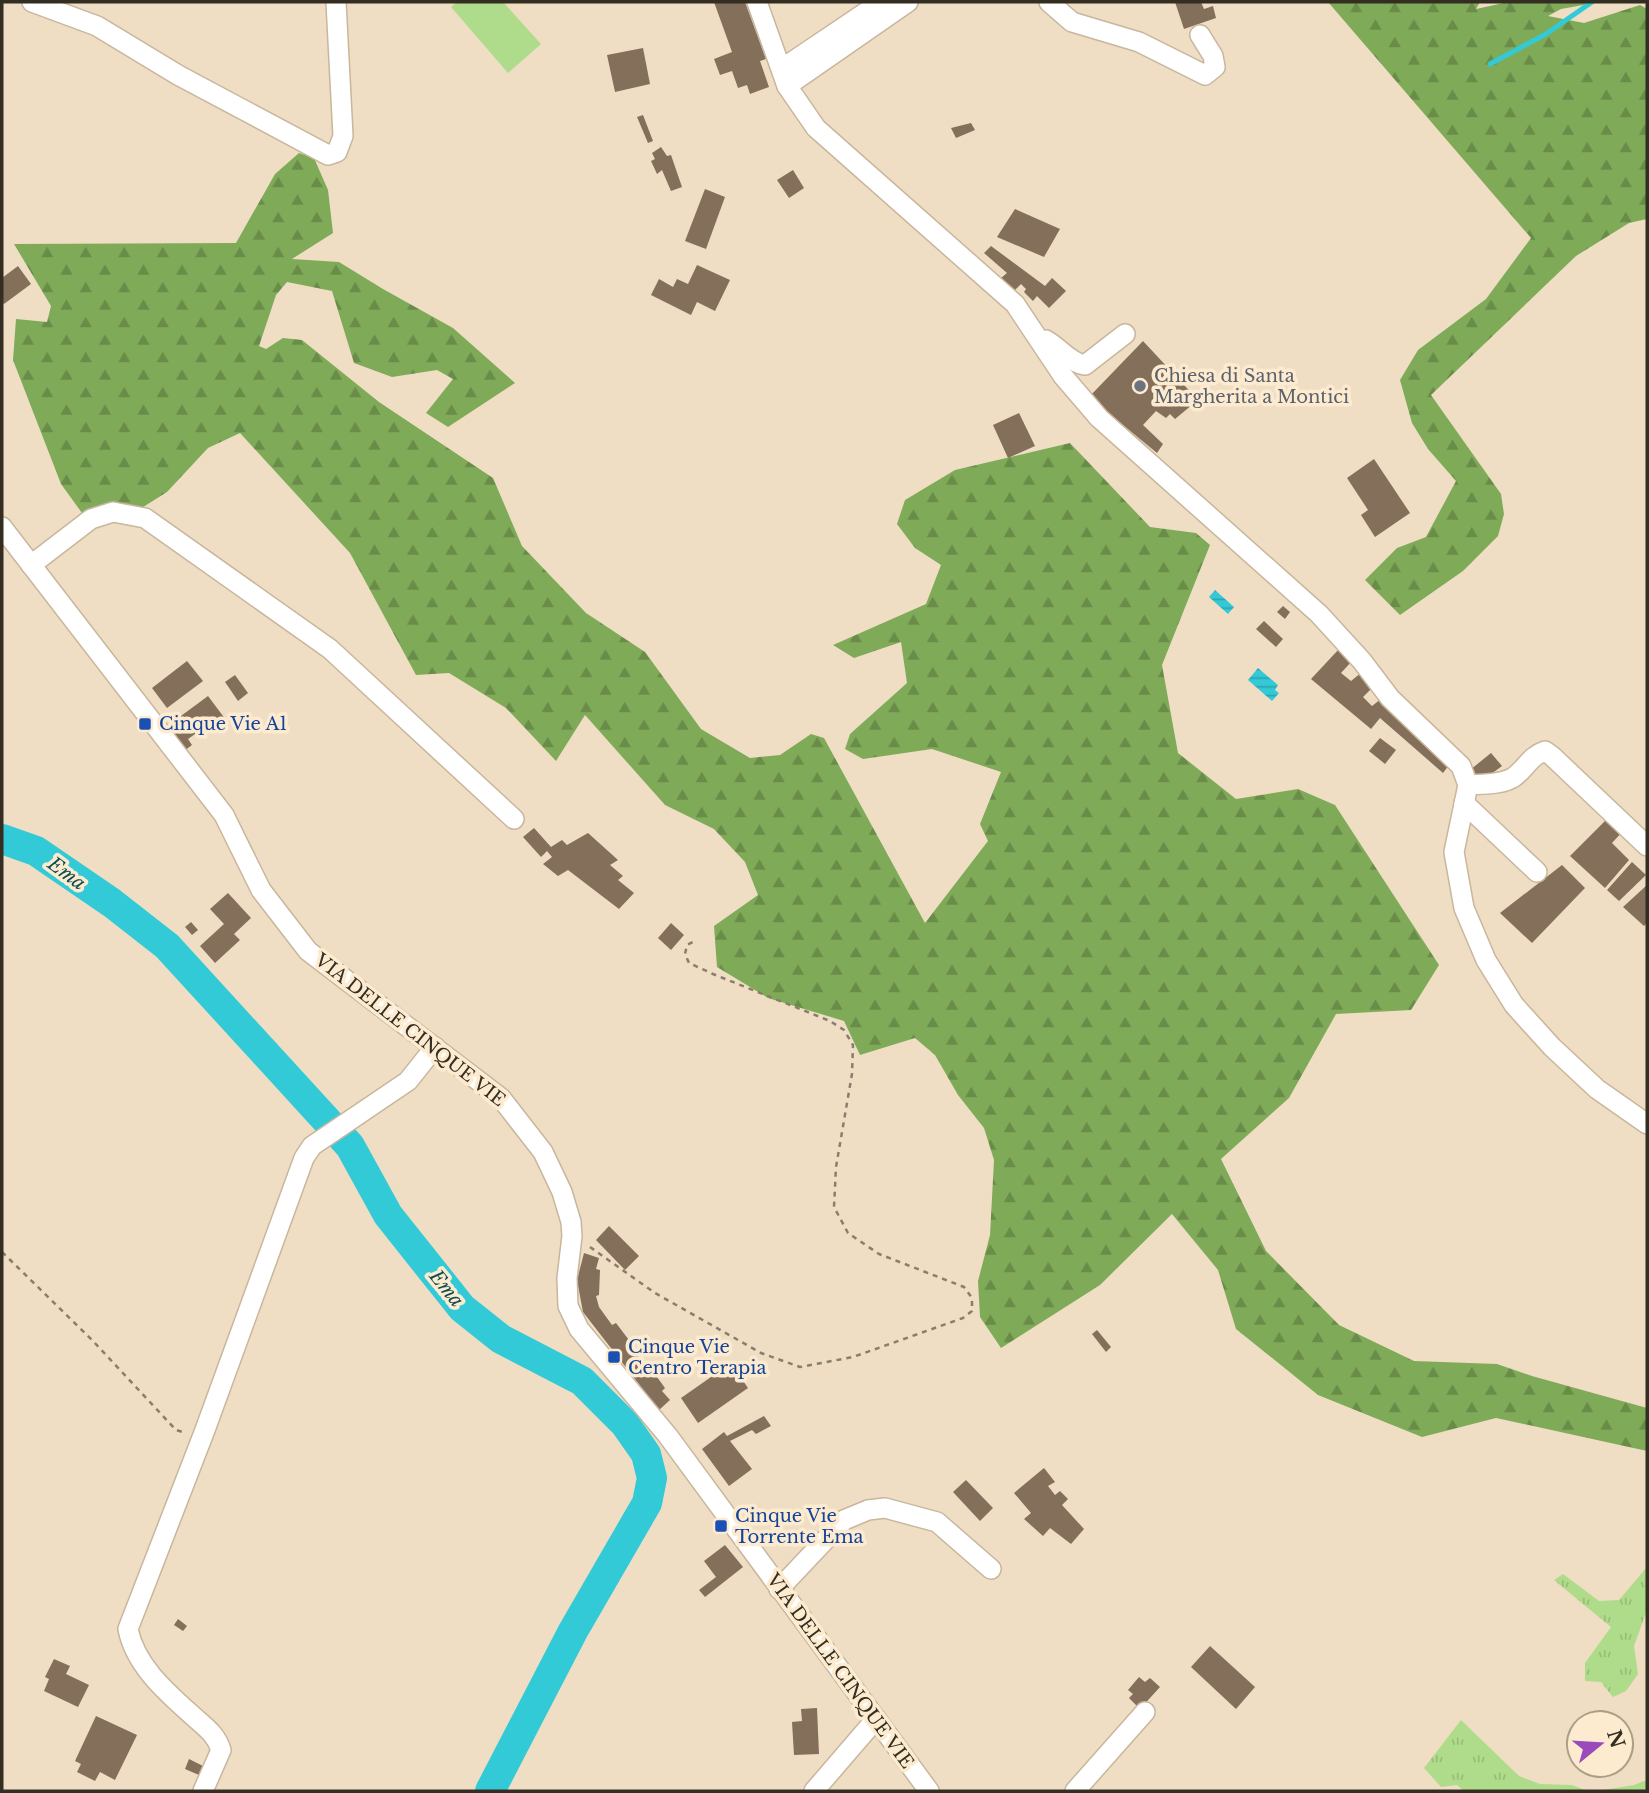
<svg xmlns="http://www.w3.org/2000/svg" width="1649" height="1793" font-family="'Libre Baskerville',serif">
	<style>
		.grass { fill: url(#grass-tufts) }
		.forest { fill: url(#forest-firs) }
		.garden { fill: #afdc8a }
		.water { fill: url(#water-rules) }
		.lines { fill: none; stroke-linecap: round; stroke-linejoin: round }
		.stream { stroke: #33cad7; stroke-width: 5 }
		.river { stroke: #33cad7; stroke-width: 30 }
		.building { fill: #836f5a }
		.minor-casing { stroke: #c8b69d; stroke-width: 22 }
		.path { stroke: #897e6c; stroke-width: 2.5; stroke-dasharray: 5 5; stroke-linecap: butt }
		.minor { stroke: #fff; stroke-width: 19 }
		.worship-dot { fill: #6b7280; stroke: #fdebd0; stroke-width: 2.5 }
		.transit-dot { fill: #1a4fb4; stroke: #fdebd0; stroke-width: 2.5 }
		.labels { text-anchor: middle; stroke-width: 7; stroke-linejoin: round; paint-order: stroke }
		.worship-label { font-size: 18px; fill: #5b616d; stroke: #fdebd0; text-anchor: start }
		.transit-label { font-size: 18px; fill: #164399; stroke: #fdebd0; text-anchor: start }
		.street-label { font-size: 18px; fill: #332d22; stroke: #fdebd0 }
		.water-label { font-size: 19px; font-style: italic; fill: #0a4b51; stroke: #fdebd0 }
	</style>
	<defs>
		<pattern id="grass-tufts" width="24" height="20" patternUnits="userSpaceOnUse" patternTransform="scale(1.75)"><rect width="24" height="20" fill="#afdc8a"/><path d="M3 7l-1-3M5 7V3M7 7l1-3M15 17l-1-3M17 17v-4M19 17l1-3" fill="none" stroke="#97bd77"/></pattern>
		<pattern id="forest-firs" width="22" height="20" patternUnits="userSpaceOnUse" patternTransform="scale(1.75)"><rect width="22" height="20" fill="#7fab59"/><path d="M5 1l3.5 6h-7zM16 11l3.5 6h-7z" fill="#698c49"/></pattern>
		<pattern id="water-rules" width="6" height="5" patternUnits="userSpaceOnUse" patternTransform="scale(1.75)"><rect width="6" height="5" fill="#33cad7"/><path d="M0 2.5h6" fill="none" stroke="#2ca4ae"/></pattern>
	</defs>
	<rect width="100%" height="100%" fill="#efdec3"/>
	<g class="grass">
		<polygon points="1647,1567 1647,1610 1634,1646 1638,1674 1626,1691 1613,1697 1601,1682 1585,1681 1585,1663 1611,1627 1554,1580 1563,1574 1599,1601 1619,1600"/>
		<polygon points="1461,1720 1519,1776 1540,1784 1572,1785 1585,1790 1597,1791 1634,1785 1647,1780 1647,1791 1464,1791 1457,1785 1441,1787 1424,1768"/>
	</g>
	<g class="forest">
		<polygon points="1328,2 1480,2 1476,9 1508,2 1600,2 1561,9 1548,16 1584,23 1640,5 1647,9 1647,219 1629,223 1576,256 1431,395 1501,494 1504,514 1498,536 1463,571 1400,615 1365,580 1397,548 1426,537 1456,481 1428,449 1412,423 1400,380 1418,350 1486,299 1531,238"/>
		<polygon points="299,153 314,158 328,190 333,233 292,259 339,262 383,289 453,328 515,383 448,427 426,413 453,379 437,370 392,377 354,363 332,291 287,282 276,295 259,346 266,349 283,338 302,340 379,402 493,478 522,546 586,613 645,652 701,729 750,758 780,755 811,734 824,738 925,923 988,841 980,824 1001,772 932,749 863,759 845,749 850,734 907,683 901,642 854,658 833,645 926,604 941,565 915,548 897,524 905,500 955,470 1070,443 1150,527 1196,533 1210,545 1162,665 1178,753 1236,799 1298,789 1335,805 1439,965 1411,1010 1336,1014 1289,1098 1221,1159 1266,1251 1339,1325 1414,1361 1497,1364 1532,1376 1647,1408 1647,1451 1496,1418 1422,1437 1318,1395 1236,1329 1218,1270 1172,1214 1100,1285 1001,1348 980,1317 978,1281 990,1235 994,1160 984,1128 958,1095 935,1055 915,1038 860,1055 844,1021 768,998 717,967 714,926 758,895 745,862 714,829 665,805 585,715 556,761 506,708 449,673 416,675 350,553 240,433 208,448 167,492 140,509 121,507 82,513 61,484 13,360 16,319 47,322 51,306 14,244 236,243 275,174"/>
	</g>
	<polygon class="garden" points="457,2 503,2 541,44 508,73 451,7"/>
	<g class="water">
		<polygon points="1215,590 1234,607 1228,614 1209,597"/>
		<polygon points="1258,668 1278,685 1275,690 1279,693 1272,701 1248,680"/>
	</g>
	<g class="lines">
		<polyline class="stream" points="1490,64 1546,34 1592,2"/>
		<polyline class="river" points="2,839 36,851 112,903 167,946 350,1146 388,1215 462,1308 501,1339 582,1381 625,1424 646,1454 652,1478 647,1503 573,1631 490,1791"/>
	</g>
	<g class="building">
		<polygon points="714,2 745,2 766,59 760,61 769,87 750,94 747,85 738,88 732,71 720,75 714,59 732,52"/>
		<polygon points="1175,2 1201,2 1204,9 1213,6 1216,18 1184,29"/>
		<polygon points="643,48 650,84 615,92 607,55"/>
		<polygon points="643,115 653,141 648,143 637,117"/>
		<polygon points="971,123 975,130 956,138 951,128"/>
		<polygon points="661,147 667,156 671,155 682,187 671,191 662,170 657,174 651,161 655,159 652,153"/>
		<polygon points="793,170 804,188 789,198 777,180"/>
		<polygon points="705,189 725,197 706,249 685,241"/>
		<polygon points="1015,209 1060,229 1044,257 997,237"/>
		<polygon points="991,246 1045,286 1052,278 1066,291 1049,308 1037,296 1033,301 1024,292 1026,289 1021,284 1014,291 1001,278 1007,273 984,253"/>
		<polygon points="697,265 730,280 715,311 697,302 691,315 651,295 659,279 673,287 677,279 688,284"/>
		<polygon points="18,266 31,284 4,304 2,301 2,278"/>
		<polygon points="1143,341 1198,400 1175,419 1170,414 1166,418 1156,411 1143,425 1163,444 1157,453 1089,397"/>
		<polygon points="1019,413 1035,446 1008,458 993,425"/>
		<polygon points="1374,459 1410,513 1375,537 1361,515 1368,510 1347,478"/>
		<polygon points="1283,606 1290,612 1285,619 1277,612"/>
		<polygon points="1264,621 1283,639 1276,647 1256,629"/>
		<polygon points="1340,648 1352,661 1341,673 1351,681 1362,672 1373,687 1363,697 1372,706 1381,699 1452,761 1443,773 1380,718 1371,729 1311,679"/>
		<polygon points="187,661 203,681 167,708 152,688"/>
		<polygon points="235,675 248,693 238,701 225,682"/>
		<polygon points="208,696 226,720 216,728 212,722 188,739 192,745 184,751 166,727"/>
		<polygon points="1380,738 1396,750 1385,764 1369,751"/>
		<polygon points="1491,753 1502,766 1483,780 1470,770"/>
		<polygon points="1609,817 1623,831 1612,843 1629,860 1605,888 1570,856"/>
		<polygon points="534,828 551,847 562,840 567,845 588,833 618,860 610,865 623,876 618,880 634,893 619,909 568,870 558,876 543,864 552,857 547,851 541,857 523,837"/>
		<polygon points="1632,862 1646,875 1619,901 1607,890"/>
		<polygon points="1562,865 1585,888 1532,943 1500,913"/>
		<polygon points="1647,885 1647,923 1644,926 1623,907"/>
		<polygon points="228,893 251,918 234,934 240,940 215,963 200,946 224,924 210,909"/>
		<polygon points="191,922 198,930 192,935 185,927"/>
		<polygon points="671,923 684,935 671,950 658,938"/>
		<polygon points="609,1226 639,1256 625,1270 596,1240"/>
		<polygon points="584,1253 599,1258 596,1269 600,1270 599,1295 596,1296 599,1307 612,1325 616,1323 632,1344 629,1346 643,1363 646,1362 665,1388 662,1391 670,1400 659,1410 583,1312 577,1280"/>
		<polygon points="1097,1330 1111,1347 1106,1352 1092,1334"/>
		<polygon points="731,1363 748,1388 698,1423 681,1398"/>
		<polygon points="764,1416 771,1426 756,1434 752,1430 730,1441 752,1469 729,1486 702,1449 724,1432 727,1436"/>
		<polygon points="1044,1468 1055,1482 1048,1486 1055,1495 1060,1491 1068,1499 1062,1505 1084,1529 1071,1544 1050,1528 1043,1536 1024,1519 1031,1513 1014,1493"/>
		<polygon points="966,1480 993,1508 980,1521 953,1492"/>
		<polygon points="725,1545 743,1567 705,1597 699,1590 716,1577 704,1561"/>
		<polygon points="178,1619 187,1626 183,1631 174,1625"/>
		<polygon points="1210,1646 1255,1687 1236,1709 1191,1667"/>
		<polygon points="54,1659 70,1666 66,1674 89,1685 78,1707 44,1691 49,1679 45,1677"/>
		<polygon points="1139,1677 1145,1682 1150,1678 1160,1687 1140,1709 1129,1698 1133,1694 1128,1690"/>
		<polygon points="817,1708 819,1754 794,1755 792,1722 802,1721 801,1709"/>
		<polygon points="96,1716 137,1735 115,1780 100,1772 95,1781 77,1772 81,1764 75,1761"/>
		<polygon points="189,1759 203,1766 199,1775 185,1769"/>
	</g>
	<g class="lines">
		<g class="minor-casing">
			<g id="minor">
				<polyline points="32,2 97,26 178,75 328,155 337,152 343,136 336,2"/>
				<polyline points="757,2 787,86 816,128 1015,304 1063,376 1099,418 1319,614 1362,661 1390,698 1461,766 1468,785 1454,852 1464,908 1486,960 1514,1005 1552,1047 1597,1089 1647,1124"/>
				<polyline points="1049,2 1072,22 1139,42 1205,75 1215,67 1213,56 1200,35"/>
				<polyline points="783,68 881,2"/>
				<polyline points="787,86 908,2"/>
				<path d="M 1046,340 C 1059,347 1070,363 1085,365 L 1125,334"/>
				<polyline points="2,527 224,815 261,890 308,951 501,1098 543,1152 562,1192 571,1222 572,1236 567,1278 568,1306 579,1329 668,1436 929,1791"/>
				<polyline points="31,565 91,519 113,512 145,518 330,649 514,819"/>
				<path d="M 1468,785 C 1481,784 1502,785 1514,777 C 1526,768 1530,756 1545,751 L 1552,756 L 1647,846"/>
				<polyline points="1464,803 1537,872"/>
				<polyline points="779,1589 844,1520 868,1510 885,1508 937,1522 991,1569"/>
				<path d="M 203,1791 L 221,1750 C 216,1734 205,1727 193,1716 C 166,1692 135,1665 128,1629 L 205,1430 L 304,1158 L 312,1146 L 408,1081 L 435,1047"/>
				<polyline points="814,1791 876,1719"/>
				<polyline points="1075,1791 1145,1712"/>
			</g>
		</g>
		<g class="path">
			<polyline points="590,1247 655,1293 761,1353 800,1367 853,1357 963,1318 972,1311 972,1298 964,1287 879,1254 848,1233 834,1207 836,1167 852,1074 853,1045 844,1030 830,1021 713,974 689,963 685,954 687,945 695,941"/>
			<polyline points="2,1252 93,1341 176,1430 186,1433"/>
		</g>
		<use href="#minor" class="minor"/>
	</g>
	<circle class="worship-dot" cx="1140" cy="386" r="7"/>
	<g class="transit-dot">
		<rect x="138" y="717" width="14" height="14" rx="3.5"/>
		<rect x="607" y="1350" width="14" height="14" rx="3.5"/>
		<rect x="714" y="1519" width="14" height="14" rx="3.5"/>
	</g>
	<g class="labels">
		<g class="worship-label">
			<text x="1154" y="382">Chiesa di Santa<tspan x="1154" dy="21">Margherita a Montici</tspan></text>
		</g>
		<g class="transit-label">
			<text x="159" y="730">Cinque Vie A1</text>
			<text x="628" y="1353">Cinque Vie<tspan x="628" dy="21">Centro Terapia</tspan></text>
			<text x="735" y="1522">Cinque Vie<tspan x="735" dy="21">Torrente Ema</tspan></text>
		</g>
		<g class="street-label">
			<text transform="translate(410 1030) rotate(38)" y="6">VIA DELLE CINQUE VIE</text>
			<text transform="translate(840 1671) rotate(54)" y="6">VIA DELLE CINQUE VIE</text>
		</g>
		<g class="water-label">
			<text transform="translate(67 873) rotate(36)" y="7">Ema</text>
			<text transform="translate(447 1288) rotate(51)" y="7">Ema</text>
		</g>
	</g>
	<rect width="1649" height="1793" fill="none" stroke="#332d22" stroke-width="7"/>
	<g transform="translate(1600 1744) rotate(72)"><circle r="33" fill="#fdebd0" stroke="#ac9f8a" stroke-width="2"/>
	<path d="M0-5L12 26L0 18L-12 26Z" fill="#9a4aba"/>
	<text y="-10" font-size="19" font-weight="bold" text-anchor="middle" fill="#332d22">N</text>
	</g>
</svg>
